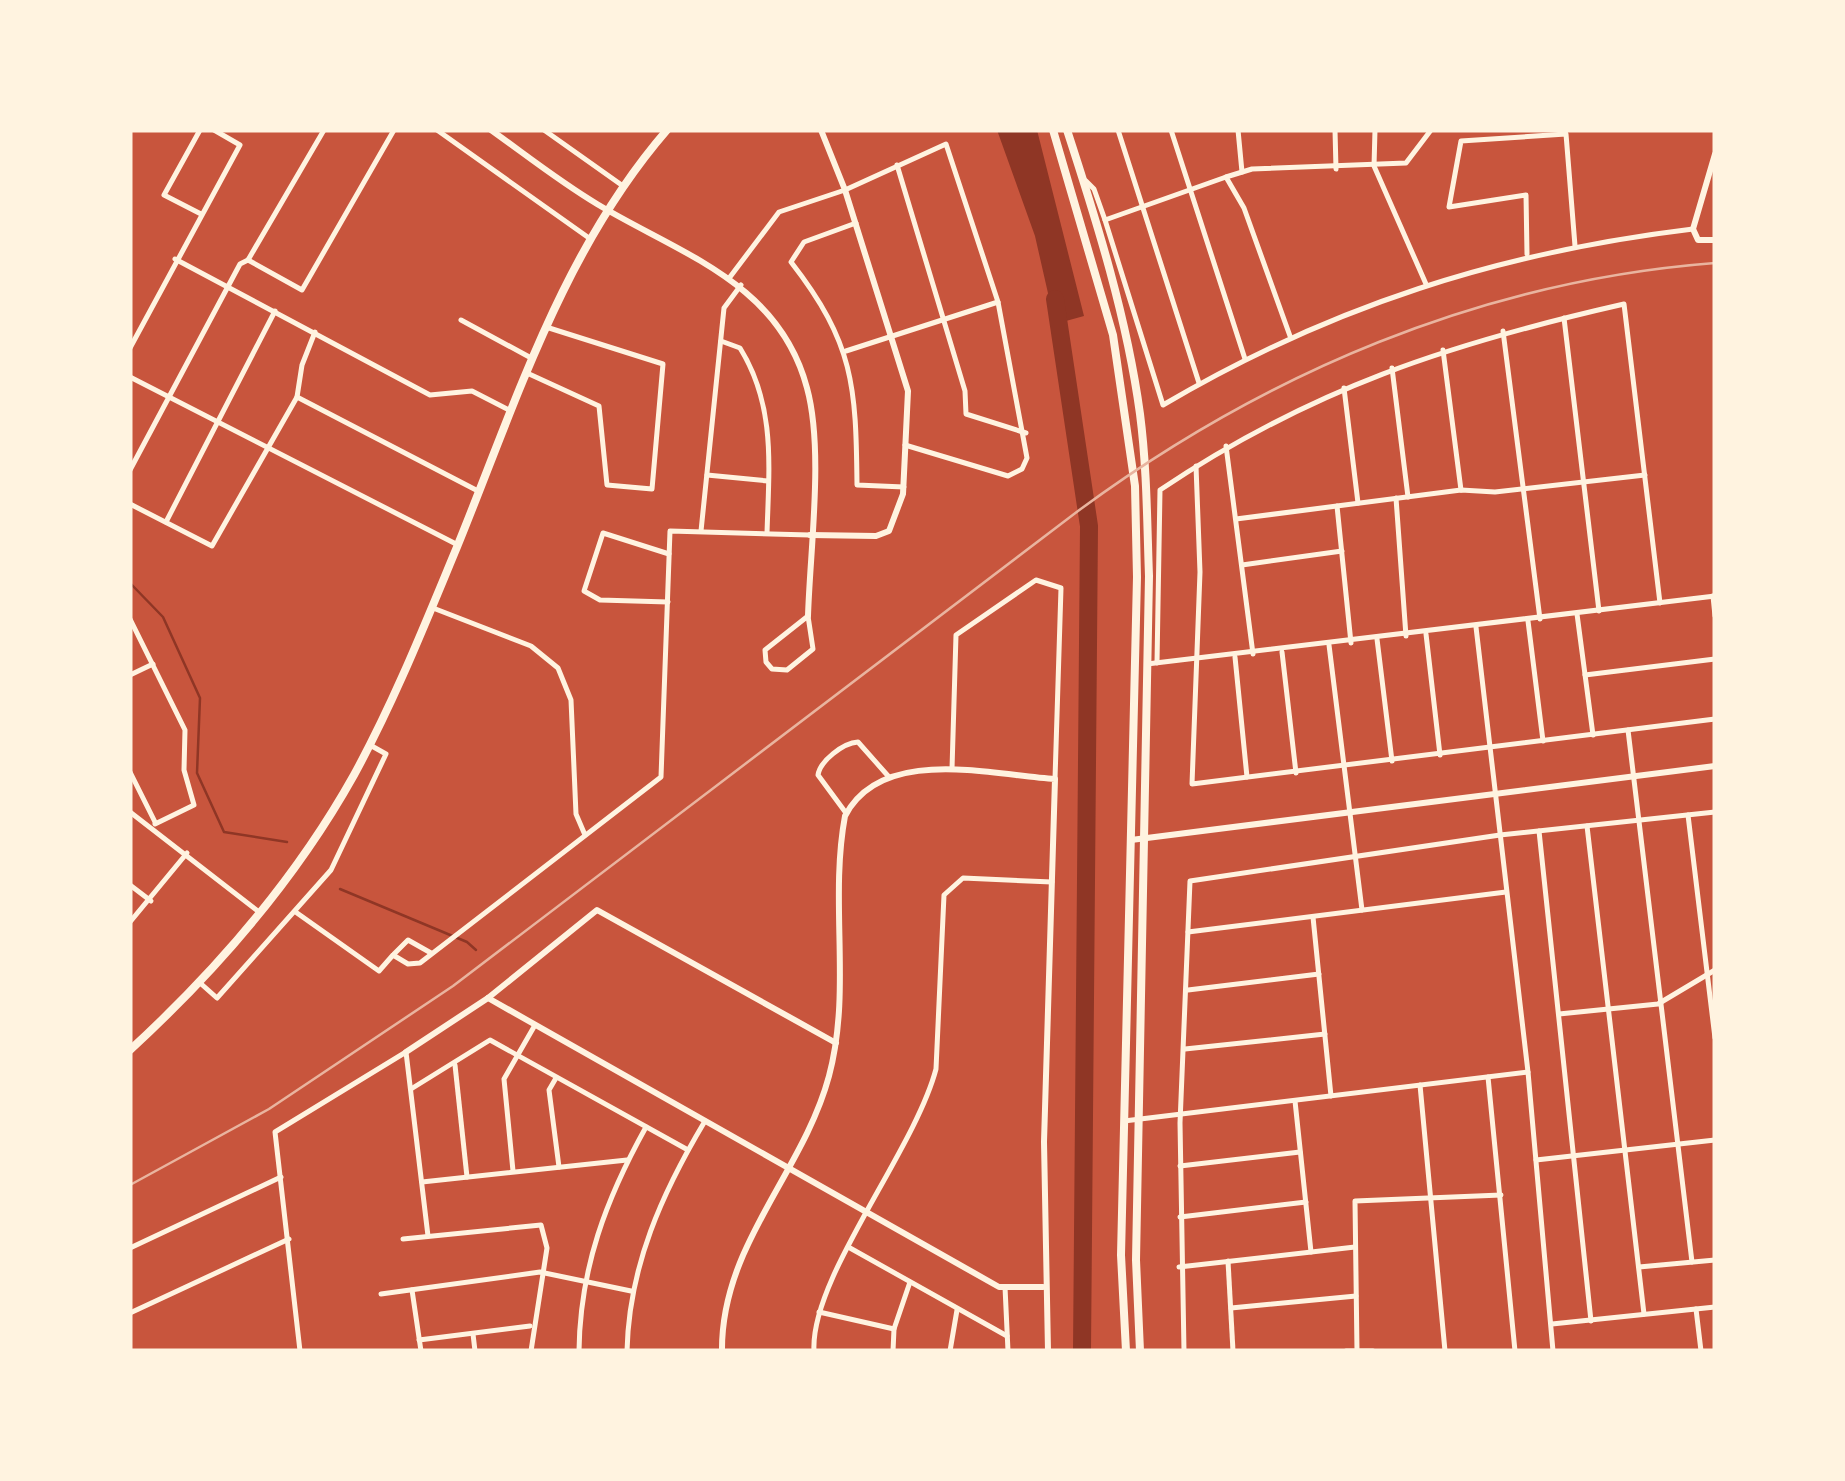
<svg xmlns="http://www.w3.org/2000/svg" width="1845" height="1481" font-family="'PT Sans',sans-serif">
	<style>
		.water { fill: #8f3625 }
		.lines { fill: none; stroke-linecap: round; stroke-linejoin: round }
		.stream { stroke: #8f3625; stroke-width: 2.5 }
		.river { stroke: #8f3625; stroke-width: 18 }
		.minor { stroke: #fff3e0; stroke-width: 5 }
		.tertiary { stroke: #fff3e0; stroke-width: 6 }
		.secondary { stroke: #fff3e0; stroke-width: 6 }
		.primary { stroke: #fff3e0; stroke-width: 8 }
		.trunk { stroke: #fff3e0; stroke-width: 8 }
		.rail { stroke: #e9b49f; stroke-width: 2.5 }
	</style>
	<rect width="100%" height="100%" fill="#c8553d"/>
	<polygon class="water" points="997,130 1037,130 1084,316 1055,324 1035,236"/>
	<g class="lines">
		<g class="stream">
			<polyline points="130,583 163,617 200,698 197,773 224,832 287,842"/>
			<polyline points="340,889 467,942 476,950"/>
		</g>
		<polyline class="river" points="1055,299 1089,526 1082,1351"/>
		<g class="minor">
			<polyline points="200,130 164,195 201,214"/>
			<polyline points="437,130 589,238"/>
			<polyline points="544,130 623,186"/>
			<polyline points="1118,130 1199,383"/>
			<polyline points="1171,130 1245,359"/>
			<polyline points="1238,130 1242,172"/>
			<polyline points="1335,130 1336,169"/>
			<polyline points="1375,130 1374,166 1426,284"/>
			<polyline points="897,165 965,391 966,414 1026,433"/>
			<polyline points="1226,177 1252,169 1406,163 1431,130"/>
			<polyline points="1086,181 1094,189 1105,220 1226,177 1244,208 1290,336"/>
			<path d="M 1105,220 L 1163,405 C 1331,306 1501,252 1693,229"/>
			<path d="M 856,223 L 804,242 L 791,262 C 854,343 856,386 857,485 L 904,487"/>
			<polyline points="1527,254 1526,195 1449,207 1461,141 1566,134 1575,246"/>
			<polyline points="175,259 430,395 472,391 511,411"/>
			<polyline points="248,260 324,130"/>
			<polyline points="730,277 779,212 845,190 946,144 998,302 1027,458 1022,469 1008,476 905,445"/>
			<polyline points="1564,318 1599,611"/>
			<polyline points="461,320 533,359"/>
			<polyline points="1503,331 1540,619"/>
			<path d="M 721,341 L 740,348 C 776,406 769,467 767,533"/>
			<polyline points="130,348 240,145 214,130"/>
			<polyline points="1443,350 1461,490"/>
			<polyline points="846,351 998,302"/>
			<polyline points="1392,368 1408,497"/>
			<polyline points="527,373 599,406 607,485 652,489 663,364 546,327"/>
			<polyline points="130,377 458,545"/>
			<polyline points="1344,388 1358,503"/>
			<polyline points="297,397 478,491"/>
			<polyline points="1226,446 1253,654"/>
			<polyline points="1196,466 1200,572 1192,784 1715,719"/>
			<polyline points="130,470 240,264 248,260 302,290 394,130"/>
			<polyline points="707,475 768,481"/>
			<polyline points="1396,498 1406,636"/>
			<polyline points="130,504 212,546 297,397 302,365 315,332"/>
			<polyline points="1337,506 1351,643"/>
			<polyline points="1236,519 1461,490 1495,492 1645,475"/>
			<polyline points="166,522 275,311"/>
			<polyline points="701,531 724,308 741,285"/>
			<polyline points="1242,565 1342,551"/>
			<polyline points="1713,596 1715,616"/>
			<polyline points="668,602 600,600 584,591 603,533 669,554"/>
			<polyline points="433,608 531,646 558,668 571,700 576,814 585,835"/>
			<polyline points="1577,614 1593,735"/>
			<polygon points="808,616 813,649 787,670 772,669 766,662 765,650"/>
			<polyline points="130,619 185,730 184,770 194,805 155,824"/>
			<polyline points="1528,621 1543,741"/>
			<polyline points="1476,627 1528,1072 1553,1351"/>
			<polyline points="1426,634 1440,755"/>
			<polyline points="1377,639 1392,761"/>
			<polyline points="1329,645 1362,910"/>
			<polyline points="1282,652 1296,773"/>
			<polyline points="1235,657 1247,777"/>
			<path d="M 1157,663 L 1160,490 C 1311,389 1448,344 1624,304 L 1660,603"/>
			<polyline points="1147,664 1715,596"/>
			<polyline points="130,675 153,664"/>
			<polyline points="1585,675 1715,659"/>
			<polyline points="1628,730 1692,1262"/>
			<polyline points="952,769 956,635 1036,580 1061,588 1055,779"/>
			<polyline points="130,772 155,822"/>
			<polyline points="130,812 259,912"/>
			<path d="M 846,813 L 818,775 C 820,761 843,743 858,742 L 889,777"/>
			<polyline points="1688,815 1715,1038"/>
			<polyline points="1587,826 1644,1314"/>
			<polyline points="1539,831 1591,1321"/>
			<polyline points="130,885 151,901"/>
			<polyline points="297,913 379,971 393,955 408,964 420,963 661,777 670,531 810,535"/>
			<polyline points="1313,917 1331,1096"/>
			<polyline points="130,922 187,853"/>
			<polyline points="1188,932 1506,892"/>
			<polyline points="394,954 408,940 431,953"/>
			<polyline points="199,982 217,998 331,870 386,754 370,745"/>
			<polyline points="1188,990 1319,974"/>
			<polyline points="1559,1014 1658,1004 1715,970"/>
			<polyline points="1185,1049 1325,1034"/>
			<polyline points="455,1065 467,1177"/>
			<polyline points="1488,1077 1515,1351"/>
			<polyline points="556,1078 549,1090 559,1167"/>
			<polyline points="1420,1085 1445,1351"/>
			<polyline points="411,1089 490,1040 688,1150"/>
			<polyline points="1295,1101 1311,1252"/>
			<polyline points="1124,1121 1528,1072"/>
			<polyline points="1536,1160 1715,1140"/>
			<polyline points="1180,1166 1300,1152"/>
			<polyline points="513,1171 504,1079 535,1025"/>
			<polyline points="422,1182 627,1160"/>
			<polyline points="1180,1217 1306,1202"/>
			<polyline points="403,1239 541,1225 547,1248 531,1351"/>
			<polyline points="130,1248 281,1177"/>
			<polyline points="850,1248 1007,1336"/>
			<polyline points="1228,1261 1233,1351"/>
			<polyline points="1179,1267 1355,1247"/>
			<polyline points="1639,1267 1715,1260"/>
			<polyline points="1005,1287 1008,1351"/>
			<polyline points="412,1290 421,1351"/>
			<polyline points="381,1294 540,1272 631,1291"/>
			<polyline points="1231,1308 1356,1296"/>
			<polyline points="1696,1309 1701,1351"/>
			<polyline points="819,1312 894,1329"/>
			<polyline points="130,1313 289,1239"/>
			<polyline points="1552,1324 1715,1307"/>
			<polyline points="473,1334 475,1351"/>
			<polyline points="419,1340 530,1326"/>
			<polyline points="300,1351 275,1132 406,1052 428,1236"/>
			<path d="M 579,1351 C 580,1268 606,1199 646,1127"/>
			<path d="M 627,1351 C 629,1266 662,1193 705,1121"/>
			<path d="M 814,1351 C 810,1278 914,1152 936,1069 L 944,895 L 963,878 L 1052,882"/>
			<polyline points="893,1351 894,1329 910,1282"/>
			<polyline points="950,1351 957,1310"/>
			<polyline points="1184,1351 1180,1123 1190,881 1500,835 1715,812"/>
			<polyline points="1346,1351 1373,1351"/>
			<polyline points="1357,1351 1355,1201 1501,1195"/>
		</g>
		<g class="tertiary">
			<path d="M 491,130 C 526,155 560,182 597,204 C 680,254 779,282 807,388 C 824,450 810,550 808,616"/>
			<polyline points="1715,154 1693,229 1698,240 1715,240"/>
			<polyline points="810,535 876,536 889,531 903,494 908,391 845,190 821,130"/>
			<polyline points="488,998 999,1287 1043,1287"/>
			<polyline points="406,1052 488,998 597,910 836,1043"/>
			<path d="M 722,1351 C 721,1245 803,1173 829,1076 C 852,990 829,902 845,816 C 882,745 991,775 1055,779 L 1044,1142 L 1048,1351"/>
		</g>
		<polyline class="secondary" points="1131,840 1715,766"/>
		<g class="primary">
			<polyline points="1053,130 1113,335 1135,486 1137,577 1121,1255 1126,1351"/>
			<path d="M 1067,130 C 1097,222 1127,318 1140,414 C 1147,468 1147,522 1149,576 L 1136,1260 L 1140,1351"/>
		</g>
		<path class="trunk" d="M 130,1050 C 216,971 297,877 354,775 C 394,702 425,624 457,547 C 516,402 563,250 667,130"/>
		<path class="rail" d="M 130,1185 L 269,1109 L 453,986 L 1078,511 C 1265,373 1481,281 1715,263"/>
	</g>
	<rect width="1845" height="1481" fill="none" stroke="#fff3e0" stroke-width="265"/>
</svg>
